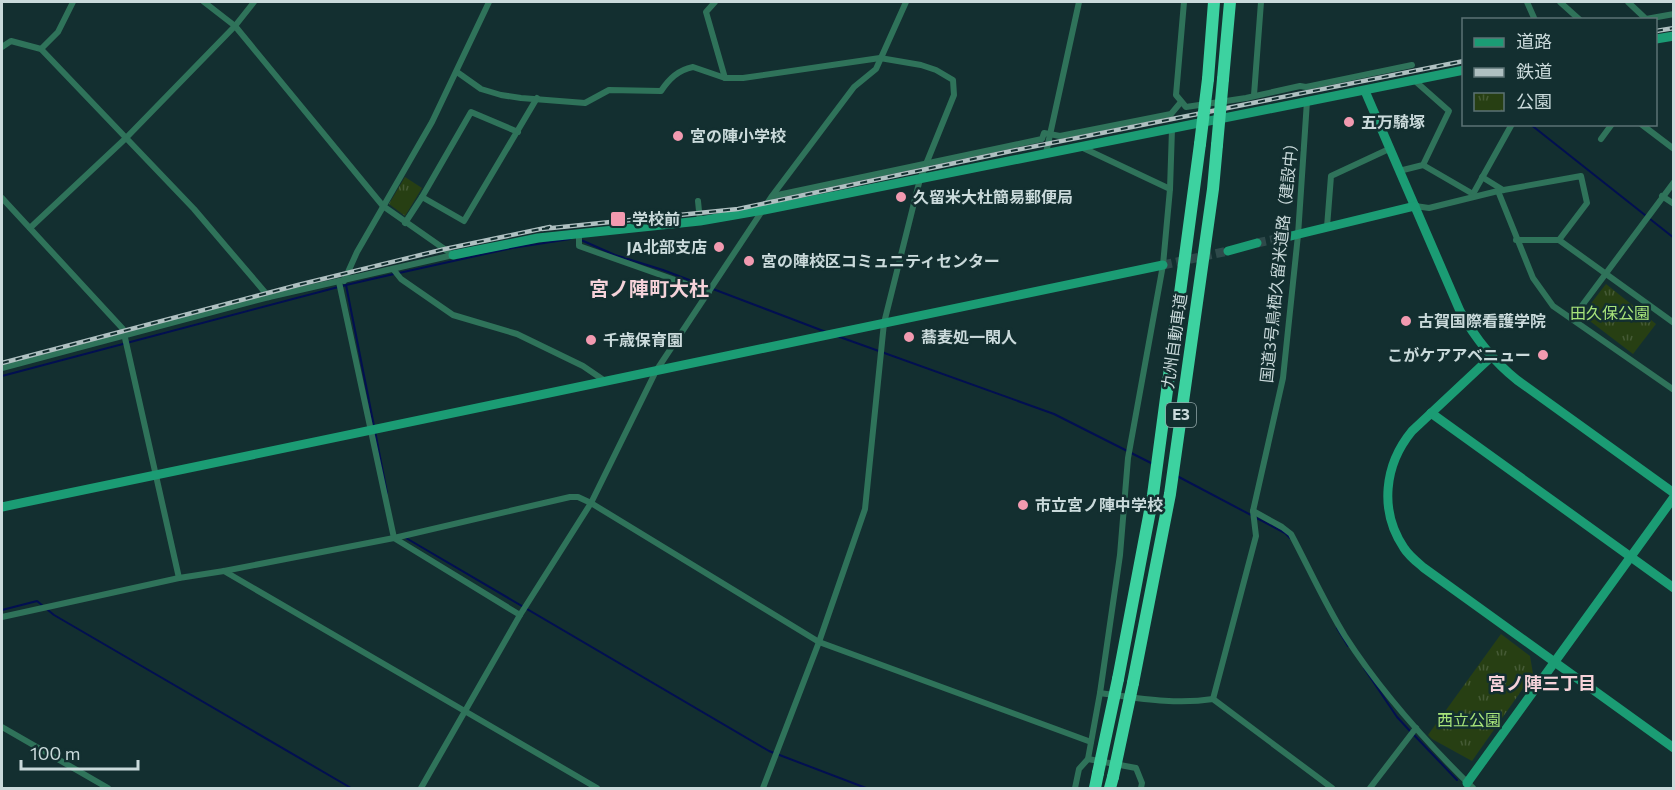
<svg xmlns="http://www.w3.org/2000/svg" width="1675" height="790" font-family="Commissioner,'Noto Sans JP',sans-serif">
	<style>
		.park { fill: url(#park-tufts) }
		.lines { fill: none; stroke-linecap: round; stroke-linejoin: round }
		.stream { stroke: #020f51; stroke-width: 2 }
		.secondary-tunnel { stroke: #2e494a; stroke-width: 9; stroke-dasharray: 9 4.5; stroke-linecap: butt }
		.street { stroke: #2f735a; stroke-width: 6 }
		.secondary { stroke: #1b9c74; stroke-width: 9 }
		.highway { stroke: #3dd2a0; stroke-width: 12 }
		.rail-casing { stroke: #afc0c1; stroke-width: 4.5 }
		.rail { stroke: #132f30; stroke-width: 2; stroke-dasharray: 7; stroke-linecap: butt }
		.highway-bridge { stroke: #3dd2a0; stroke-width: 12 }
		.poi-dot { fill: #f29ab0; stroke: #132f30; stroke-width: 2 }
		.labels { text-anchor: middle; stroke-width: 5; stroke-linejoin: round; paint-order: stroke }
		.shield { fill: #132f30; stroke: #93a7a8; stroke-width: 1.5 }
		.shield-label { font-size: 15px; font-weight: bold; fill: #cadadb }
		.poi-label { font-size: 16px; font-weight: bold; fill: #cadadb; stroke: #132f30; text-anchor: start }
		.street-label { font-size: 16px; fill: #cadadb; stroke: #132f30 }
		.park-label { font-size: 16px; fill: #a8e47a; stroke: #132f30 }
		.neighbourhood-label { font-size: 18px; font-weight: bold; fill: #f5d2d9; stroke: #132f30 }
		.quarter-label { font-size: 20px; font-weight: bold; fill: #f5d2d9; stroke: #132f30 }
	</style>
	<defs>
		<pattern id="park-tufts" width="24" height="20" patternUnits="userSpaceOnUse" patternTransform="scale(1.5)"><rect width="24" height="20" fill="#273f13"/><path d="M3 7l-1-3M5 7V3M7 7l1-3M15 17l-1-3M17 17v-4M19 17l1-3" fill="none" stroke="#455a35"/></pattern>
	</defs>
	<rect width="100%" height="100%" fill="#132f30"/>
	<g class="park">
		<polygon points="405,177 422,188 405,216 389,204"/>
		<polygon points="1606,284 1656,324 1633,354 1582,315"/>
		<polygon points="1501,634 1530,656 1533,674 1472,761 1432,739 1428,735"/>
	</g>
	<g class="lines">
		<g class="stream">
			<polyline points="1530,124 1674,238"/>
			<polyline points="581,240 615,255 663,270 826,332"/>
			<polyline points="399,273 512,248 570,239"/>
			<polyline points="837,336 1054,414 1153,464"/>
			<polyline points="2,376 346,285"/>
			<polyline points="374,426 346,285 394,274"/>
			<polyline points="375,431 387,493"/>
			<polyline points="1177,476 1285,533 1290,538"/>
			<polyline points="406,538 769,751 866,788"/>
			<polyline points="2,610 37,601 54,615 351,788"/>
			<polyline points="1337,628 1348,646"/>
			<polyline points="1364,668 1397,717 1410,731"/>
			<polyline points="1414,735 1457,780"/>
		</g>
		<g class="secondary-tunnel">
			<polyline points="1257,243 1291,236"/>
			<polyline points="1163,265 1228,251"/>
		</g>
		<g class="street">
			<polyline points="204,2 235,26 383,206 453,255"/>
			<polyline points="715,2 706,12 725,78"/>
			<polyline points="1184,2 1176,95 1186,107 1246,98 1300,86 1306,87 1412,65"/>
			<polyline points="1527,2 1535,20"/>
			<polyline points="1560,2 1580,20"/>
			<polyline points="1628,2 1646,19 1674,14"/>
			<polyline points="2,47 11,41 41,49 194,209 269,297"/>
			<polyline points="41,49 58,32 73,2"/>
			<path d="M 457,72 L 481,89 L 501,95 L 521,98 L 585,103 L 609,90 L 661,91 C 669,79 678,70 693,67 L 725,78 L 743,78 L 880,58 L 921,65 L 936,70 L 953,80 L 954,95 L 920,179 L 884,323 L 865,509 L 819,642 L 763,788"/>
			<polyline points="1254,95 1261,2"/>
			<polyline points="1641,124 1674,149"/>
			<polyline points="1601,139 1612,124"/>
			<polyline points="1081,147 1170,189"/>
			<polyline points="1046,153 1079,2"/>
			<polyline points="1423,165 1473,194 1472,195"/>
			<polyline points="1399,171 1423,165 1449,111 1414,80"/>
			<polyline points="1482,177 1503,190"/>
			<polyline points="1498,191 1533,278 1553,306 1674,390"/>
			<polyline points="1473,194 1512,124"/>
			<polyline points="773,196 1042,139 1044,133 1060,136 1171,114 1181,102"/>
			<polyline points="1662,196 1674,204"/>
			<polyline points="422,197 464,221 537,98"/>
			<polyline points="2,198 123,329 179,578"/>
			<polyline points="698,201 700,221"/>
			<polyline points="1415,206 1429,208 1498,191 1581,176 1587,203 1559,240"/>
			<polyline points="405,223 422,197 471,112 518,132"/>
			<polyline points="1327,227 1331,176 1389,149"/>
			<polyline points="30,228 126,138 235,26 254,2"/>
			<polyline points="579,233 579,246 709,292"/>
			<polyline points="1516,240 1559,240 1674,323"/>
			<polyline points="393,269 401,279 453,315 517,334 583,366 605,381"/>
			<polyline points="344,281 357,252 432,122 489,2"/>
			<polyline points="339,282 394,538 520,615"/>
			<polyline points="1572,319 1674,182"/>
			<polyline points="2,368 269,297 453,255"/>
			<path d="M 1253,511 L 1282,527 L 1291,534 C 1309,568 1325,604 1345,636 C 1381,692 1426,742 1473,788"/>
			<polyline points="224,571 597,788"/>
			<polyline points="2,617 179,578 224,571 394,538 570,497 578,497 591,503 819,642 1091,742"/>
			<path d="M 1100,693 C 1138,698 1175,705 1213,699 L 1332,788"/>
			<polyline points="1213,699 1256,536 1253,511 1283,378 1298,235 1307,101"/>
			<polyline points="2,727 108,788"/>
			<polyline points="1088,759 1136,768 1142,783 1141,788"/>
			<polyline points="421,788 520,615 591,503 656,371 772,196 854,87 876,69 906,2"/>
			<polyline points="1075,788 1079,769 1088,759 1100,693 1120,555 1128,458 1163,265 1170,189 1172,129"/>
			<polyline points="1370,788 1416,728"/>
		</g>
		<g class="secondary">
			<polyline points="1656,39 1674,36"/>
			<path d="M 1365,91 L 1460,311 C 1475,338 1492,360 1517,380 L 1674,493"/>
			<polyline points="1291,236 1415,206"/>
			<polyline points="1228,251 1257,243"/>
			<polyline points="453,255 538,238 700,221 764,210 1464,70"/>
			<path d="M 1491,357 L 1412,431 C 1384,465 1379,511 1404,548 C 1409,556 1417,562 1424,568 L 1674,748"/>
			<polyline points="1431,413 1674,588"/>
			<polyline points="2,507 1163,265"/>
			<polyline points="1467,783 1674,497"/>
		</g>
		<g class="highway">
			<polyline points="1208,79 1214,2"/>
			<polyline points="1223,79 1230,2"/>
			<polyline points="1118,679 1153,495 1200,144"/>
			<polyline points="1133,683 1170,494 1213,189 1217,145"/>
			<polyline points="1095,788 1098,773"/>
			<polyline points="1110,788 1113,777"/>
		</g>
		<g class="rail-casing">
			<g id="rail">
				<polyline points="1656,31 1674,28"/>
				<polyline points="542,229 738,209 1016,150 1464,61"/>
				<polyline points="2,363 298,285 445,249 550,227"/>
			</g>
		</g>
		<use href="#rail" class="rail"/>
		<g class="highway-bridge">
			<polyline points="1200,144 1208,79"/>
			<polyline points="1217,145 1223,79"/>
			<polyline points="1098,773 1118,679"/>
			<polyline points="1113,777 1133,683"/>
		</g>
	</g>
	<g class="poi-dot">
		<circle cx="1349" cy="122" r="6"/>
		<circle cx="678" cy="136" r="6"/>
		<circle cx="901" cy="197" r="6"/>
		<rect x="610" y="211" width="16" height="16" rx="3"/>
		<circle cx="719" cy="247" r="6"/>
		<circle cx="749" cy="261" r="6"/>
		<circle cx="1406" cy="321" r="6"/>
		<circle cx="909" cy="337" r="6"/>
		<circle cx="591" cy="340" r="6"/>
		<circle cx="1543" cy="355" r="6"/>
		<circle cx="1023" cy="505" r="6"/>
	</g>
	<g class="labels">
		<rect class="shield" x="1166" y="403" width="30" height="24" rx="4.5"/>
		<g class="shield-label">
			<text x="1181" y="420">E3</text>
		</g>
		<g class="poi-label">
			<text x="1361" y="128">五万騎塚</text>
			<text x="690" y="142">宮の陣小学校</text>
			<text x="913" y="203">久留米大杜簡易郵便局</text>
			<text x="632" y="225">学校前</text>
			<text x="707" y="253" text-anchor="end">JA北部支店</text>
			<text x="761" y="267">宮の陣校区コミュニティセンター</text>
			<text x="1418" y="327">古賀国際看護学院</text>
			<text x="921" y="343">蕎麦処一閑人</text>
			<text x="603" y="346">千歳保育園</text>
			<text x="1531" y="361" text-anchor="end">こがケアアベニュー</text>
			<text x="1035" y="511">市立宮ノ陣中学校</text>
		</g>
		<g class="street-label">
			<text transform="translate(1279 259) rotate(-84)" y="6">国道3号鳥栖久留米道路（建設中）</text>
			<text transform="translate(1174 341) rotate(-82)" y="6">九州自動車道</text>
		</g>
		<g class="park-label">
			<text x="1610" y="319">田久保公園</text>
			<text x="1469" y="726">西立公園</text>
		</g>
		<g class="neighbourhood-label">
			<text x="1542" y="690">宮ノ陣三丁目</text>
		</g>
		<g class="quarter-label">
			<text x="649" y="296">宮ノ陣町大杜</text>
		</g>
	</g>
	<rect width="1675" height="790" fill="none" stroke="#cadadb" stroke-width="6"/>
	<rect x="1462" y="18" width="195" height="108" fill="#132f30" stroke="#5c7374" stroke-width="1.5"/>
	<rect x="1474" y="38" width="30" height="9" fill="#1b9c74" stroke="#5c7374" stroke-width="1.5"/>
	<text x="1516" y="48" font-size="18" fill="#cadadb">道路</text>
	<rect x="1474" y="68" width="30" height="9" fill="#afc0c1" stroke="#5c7374" stroke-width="1.5"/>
	<text x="1516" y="78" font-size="18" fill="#cadadb">鉄道</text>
	<rect x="1474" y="93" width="30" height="18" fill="url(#park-tufts)" stroke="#5c7374" stroke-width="1.5"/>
	<text x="1516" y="108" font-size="18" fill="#cadadb">公園</text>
	<path d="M21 760v9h117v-9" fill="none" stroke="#cadadb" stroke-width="3"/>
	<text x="30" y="760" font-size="18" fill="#cadadb" stroke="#132f30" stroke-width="4.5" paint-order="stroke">100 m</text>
</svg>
